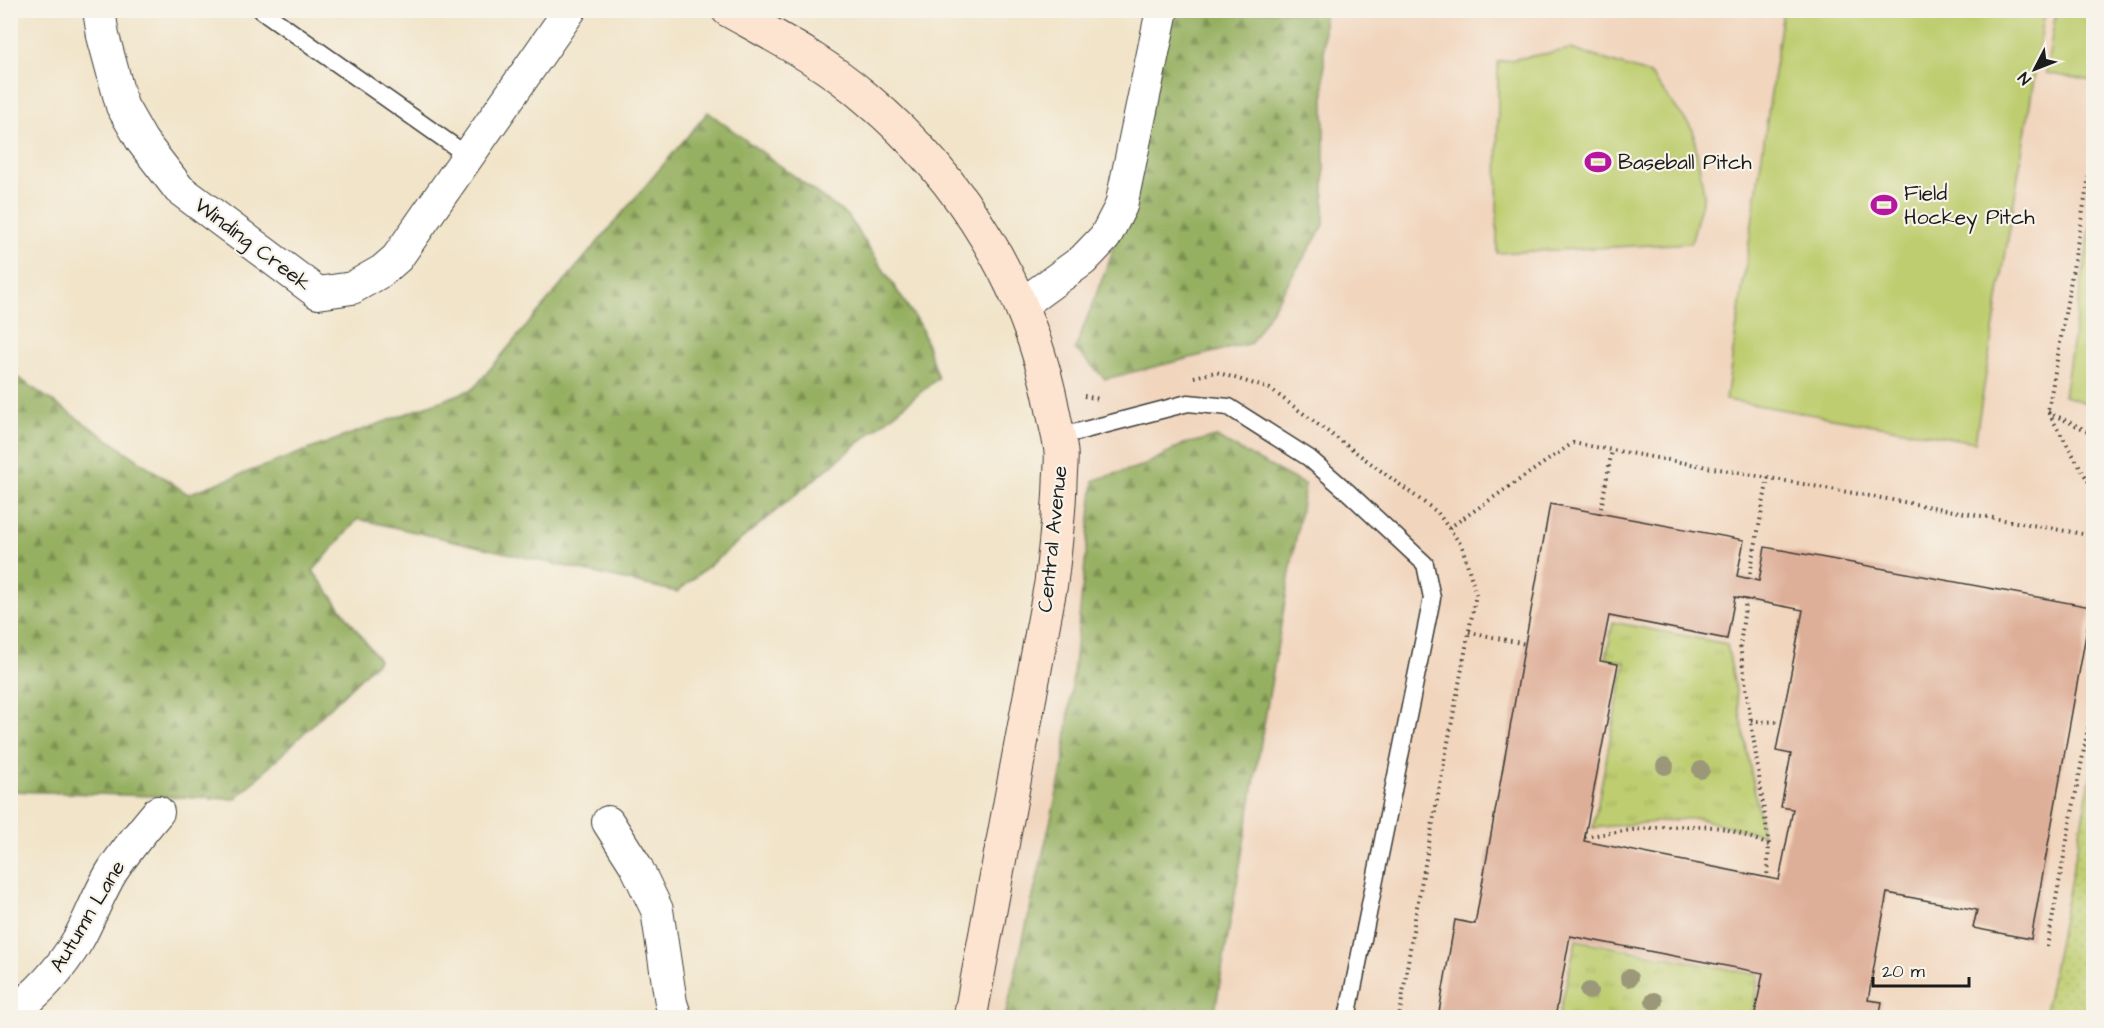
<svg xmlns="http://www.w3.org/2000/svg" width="2104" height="1028" font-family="'Architects Daughter',sans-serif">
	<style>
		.built { fill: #f1d5bd }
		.grass { fill: url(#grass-tufts); stroke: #6d7446; stroke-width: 1.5 }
		.forest { fill: url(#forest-firs); stroke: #59663f; stroke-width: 1.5 }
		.park { fill: url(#park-dots); stroke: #6d7446; stroke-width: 1.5 }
		.garden { fill: #becd6f; stroke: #6d7446; stroke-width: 1.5 }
		.building { fill: #deaf98; fill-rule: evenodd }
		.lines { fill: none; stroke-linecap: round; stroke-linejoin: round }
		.lane-casing { stroke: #3c3a36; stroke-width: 19 }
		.street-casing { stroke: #3c3a36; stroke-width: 34 }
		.secondary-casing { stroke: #3c3a36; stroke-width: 35 }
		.path { stroke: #3c3a36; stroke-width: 4; stroke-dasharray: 1.5 4.5; stroke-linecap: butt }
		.lane { stroke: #fff; stroke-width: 16 }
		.street { stroke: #fff; stroke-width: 32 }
		.secondary { stroke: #fde4d0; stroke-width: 33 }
		.tree { fill: #9b987a }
		.labels { text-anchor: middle; stroke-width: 4.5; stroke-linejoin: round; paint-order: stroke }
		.poi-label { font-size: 21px; fill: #1c1c1c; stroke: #f7f3e8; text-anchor: start }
		.street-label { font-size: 21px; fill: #1c1c1c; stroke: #f7f3e8 }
	</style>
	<defs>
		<pattern id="grass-tufts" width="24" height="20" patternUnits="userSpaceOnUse" patternTransform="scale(1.5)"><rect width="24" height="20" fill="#becd6f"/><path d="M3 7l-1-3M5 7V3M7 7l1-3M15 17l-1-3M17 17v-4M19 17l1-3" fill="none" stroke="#a3af60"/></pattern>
		<pattern id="forest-firs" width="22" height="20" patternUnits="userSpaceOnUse" patternTransform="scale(1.5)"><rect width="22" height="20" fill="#96b062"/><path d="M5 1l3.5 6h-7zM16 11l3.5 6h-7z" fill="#7a8e50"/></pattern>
		<pattern id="park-dots" width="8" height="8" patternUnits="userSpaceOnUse" patternTransform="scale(1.5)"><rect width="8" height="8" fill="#becd6f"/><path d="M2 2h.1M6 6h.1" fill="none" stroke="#a3af60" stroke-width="1.8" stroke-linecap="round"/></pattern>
	</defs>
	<rect width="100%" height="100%" fill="#f7f3e8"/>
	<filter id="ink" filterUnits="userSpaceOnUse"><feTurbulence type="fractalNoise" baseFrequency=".0167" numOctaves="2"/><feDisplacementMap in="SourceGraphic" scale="12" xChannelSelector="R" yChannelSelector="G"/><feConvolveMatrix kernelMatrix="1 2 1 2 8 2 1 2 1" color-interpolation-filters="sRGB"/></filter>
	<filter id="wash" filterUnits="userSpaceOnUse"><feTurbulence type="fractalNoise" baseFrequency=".008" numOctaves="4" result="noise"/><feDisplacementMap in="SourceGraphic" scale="24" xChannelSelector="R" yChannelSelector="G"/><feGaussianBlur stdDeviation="1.35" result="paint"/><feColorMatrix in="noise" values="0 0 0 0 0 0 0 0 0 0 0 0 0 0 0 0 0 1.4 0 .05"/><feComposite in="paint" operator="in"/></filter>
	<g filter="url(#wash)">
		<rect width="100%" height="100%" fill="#f1e4c9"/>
		<polygon class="built" points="1162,11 2093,11 2093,1017 970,1018 1059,518 1021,305 1105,237"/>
		<g class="grass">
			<polygon points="1613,622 1727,644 1763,835 1696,818 1593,828 1625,662 1606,658"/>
			<polygon points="1576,940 1759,975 1752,1017 1567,1018 1559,1015"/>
		</g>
		<g class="forest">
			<polygon points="1166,11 1324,11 1324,225 1251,343 1105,379 1075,349 1111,256"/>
			<polygon points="708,112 849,217 921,327 938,378 677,592 358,519 313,571 379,660 236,799 11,791 11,373 188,494 473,389"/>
			<polygon points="1216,437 1305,485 1214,1017 1005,1017 1063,767 1094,480 1145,465 1184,444"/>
		</g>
		<polygon class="park" points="2093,765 2093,1017 2044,1017"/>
		<g class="garden">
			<polygon points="1783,11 2045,11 1975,442 1726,400"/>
			<polygon points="2056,11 2093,11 2093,81 2046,73"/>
			<polygon points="1571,49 1650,74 1693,130 1704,194 1691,243 1497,253 1498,62"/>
			<polygon points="2093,211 2094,405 2093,405 2064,396"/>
		</g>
		<g id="blocks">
			<path class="building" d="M 1550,504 L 1744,540 L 1737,576 L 1759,581 L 1765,547 L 2091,607 L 2031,939 L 1973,928 L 1977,910 L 1887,893 L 1868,1000 L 1882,1002 L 1879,1018 L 1754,1018 L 1763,973 L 1570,936 L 1555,1018 L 1438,1018 L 1455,920 L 1475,924 ZM 1735,597 L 1803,610 L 1776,751 L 1791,754 L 1781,807 L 1793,809 L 1779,880 L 1584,841 L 1618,664 L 1600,661 L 1609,616 L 1727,639 Z"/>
		</g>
	</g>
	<g filter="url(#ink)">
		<use href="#blocks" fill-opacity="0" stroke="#3c3a36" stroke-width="1.5"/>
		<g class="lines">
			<g class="lane-casing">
				<g id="lane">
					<polyline points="261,10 468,156"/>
					<polyline points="1058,437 1188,403 1229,407 1309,458 1349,493 1425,564 1432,598 1347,1018"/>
				</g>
			</g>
			<g class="street-casing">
				<g id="street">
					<polyline points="99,10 103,36 122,106 142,141 179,189 318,293 352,288 382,271 397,258 570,10"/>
					<polyline points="1021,305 1083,260 1105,237 1121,206 1162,10"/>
					<polyline points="608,822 636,866 657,910 671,1003 676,1018"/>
					<path d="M 10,1014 C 37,995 61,968 78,940 C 91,917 99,892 113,870 C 126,850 142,831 158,812"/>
				</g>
			</g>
			<g class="secondary-casing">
				<path id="secondary" d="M 728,10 C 776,37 825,62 866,98 C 963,179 1031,291 1054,416 C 1056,428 1060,440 1061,452 C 1062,462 1060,473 1060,483 C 1059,517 1055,550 1051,583 L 970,1018"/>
			</g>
			<g class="path">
				<polyline points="2094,147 2048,412 2094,491"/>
				<polyline points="1194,377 1216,372 1270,389 1437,512 1462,546 1476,594 1416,912 1399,1018"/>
				<polyline points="1084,396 1100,399"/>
				<polyline points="2048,412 2094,434"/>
				<polyline points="1600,514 1612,450"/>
				<polyline points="1449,528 1573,443 2094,536"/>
				<polyline points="1749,579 1768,478"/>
				<polyline points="1746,599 1740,646 1769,845 1767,878"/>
				<polyline points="1469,632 1525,644"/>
				<polyline points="1751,721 1782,722"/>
				<path d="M 1585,837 C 1618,831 1692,821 1725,829 C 1740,833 1754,839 1769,845"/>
				<polyline points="2047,947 2094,696"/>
			</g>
			<use href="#lane" class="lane"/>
			<use href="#street" class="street"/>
			<use href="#secondary" class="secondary"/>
		</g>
		<g class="tree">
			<circle cx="1665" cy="766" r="9"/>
			<circle cx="1701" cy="770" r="9"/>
			<circle cx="1629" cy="978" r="9"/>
			<circle cx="1589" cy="991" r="9"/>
			<circle cx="1654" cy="1001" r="9"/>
		</g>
	</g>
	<defs>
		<g id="stadium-bare" transform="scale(2.07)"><path d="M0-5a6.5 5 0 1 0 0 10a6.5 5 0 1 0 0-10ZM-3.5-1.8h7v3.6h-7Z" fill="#b5179e" stroke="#f7f3e8" stroke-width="2.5" paint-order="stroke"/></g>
	</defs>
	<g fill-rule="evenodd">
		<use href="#stadium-bare" x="1598" y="162"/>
		<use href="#stadium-bare" x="1884" y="205"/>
	</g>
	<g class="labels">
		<g class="poi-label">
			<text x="1618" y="169">Baseball Pitch</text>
			<text x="1904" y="200">Field<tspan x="1904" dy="24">Hockey Pitch</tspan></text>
		</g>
		<g class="street-label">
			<text transform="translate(253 244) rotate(37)" y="7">Winding Creek</text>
			<text transform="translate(1052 539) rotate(-84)" y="7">Central Avenue</text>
			<text transform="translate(87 916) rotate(-59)" y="7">Autumn Lane</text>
		</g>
	</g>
	<rect width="2104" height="1028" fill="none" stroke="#f7f3e8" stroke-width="36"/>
	<g transform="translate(2035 69) rotate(228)" stroke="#f7f3e8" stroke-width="4.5" paint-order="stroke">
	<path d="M0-4.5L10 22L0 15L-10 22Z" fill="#1c1c1c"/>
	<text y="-9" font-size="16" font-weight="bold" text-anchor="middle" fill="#1c1c1c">N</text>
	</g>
	<path d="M1873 977v9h96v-9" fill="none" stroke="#1c1c1c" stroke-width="3"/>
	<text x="1882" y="977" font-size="18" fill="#1c1c1c" stroke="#f7f3e8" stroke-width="4.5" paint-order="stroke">20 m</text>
</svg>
